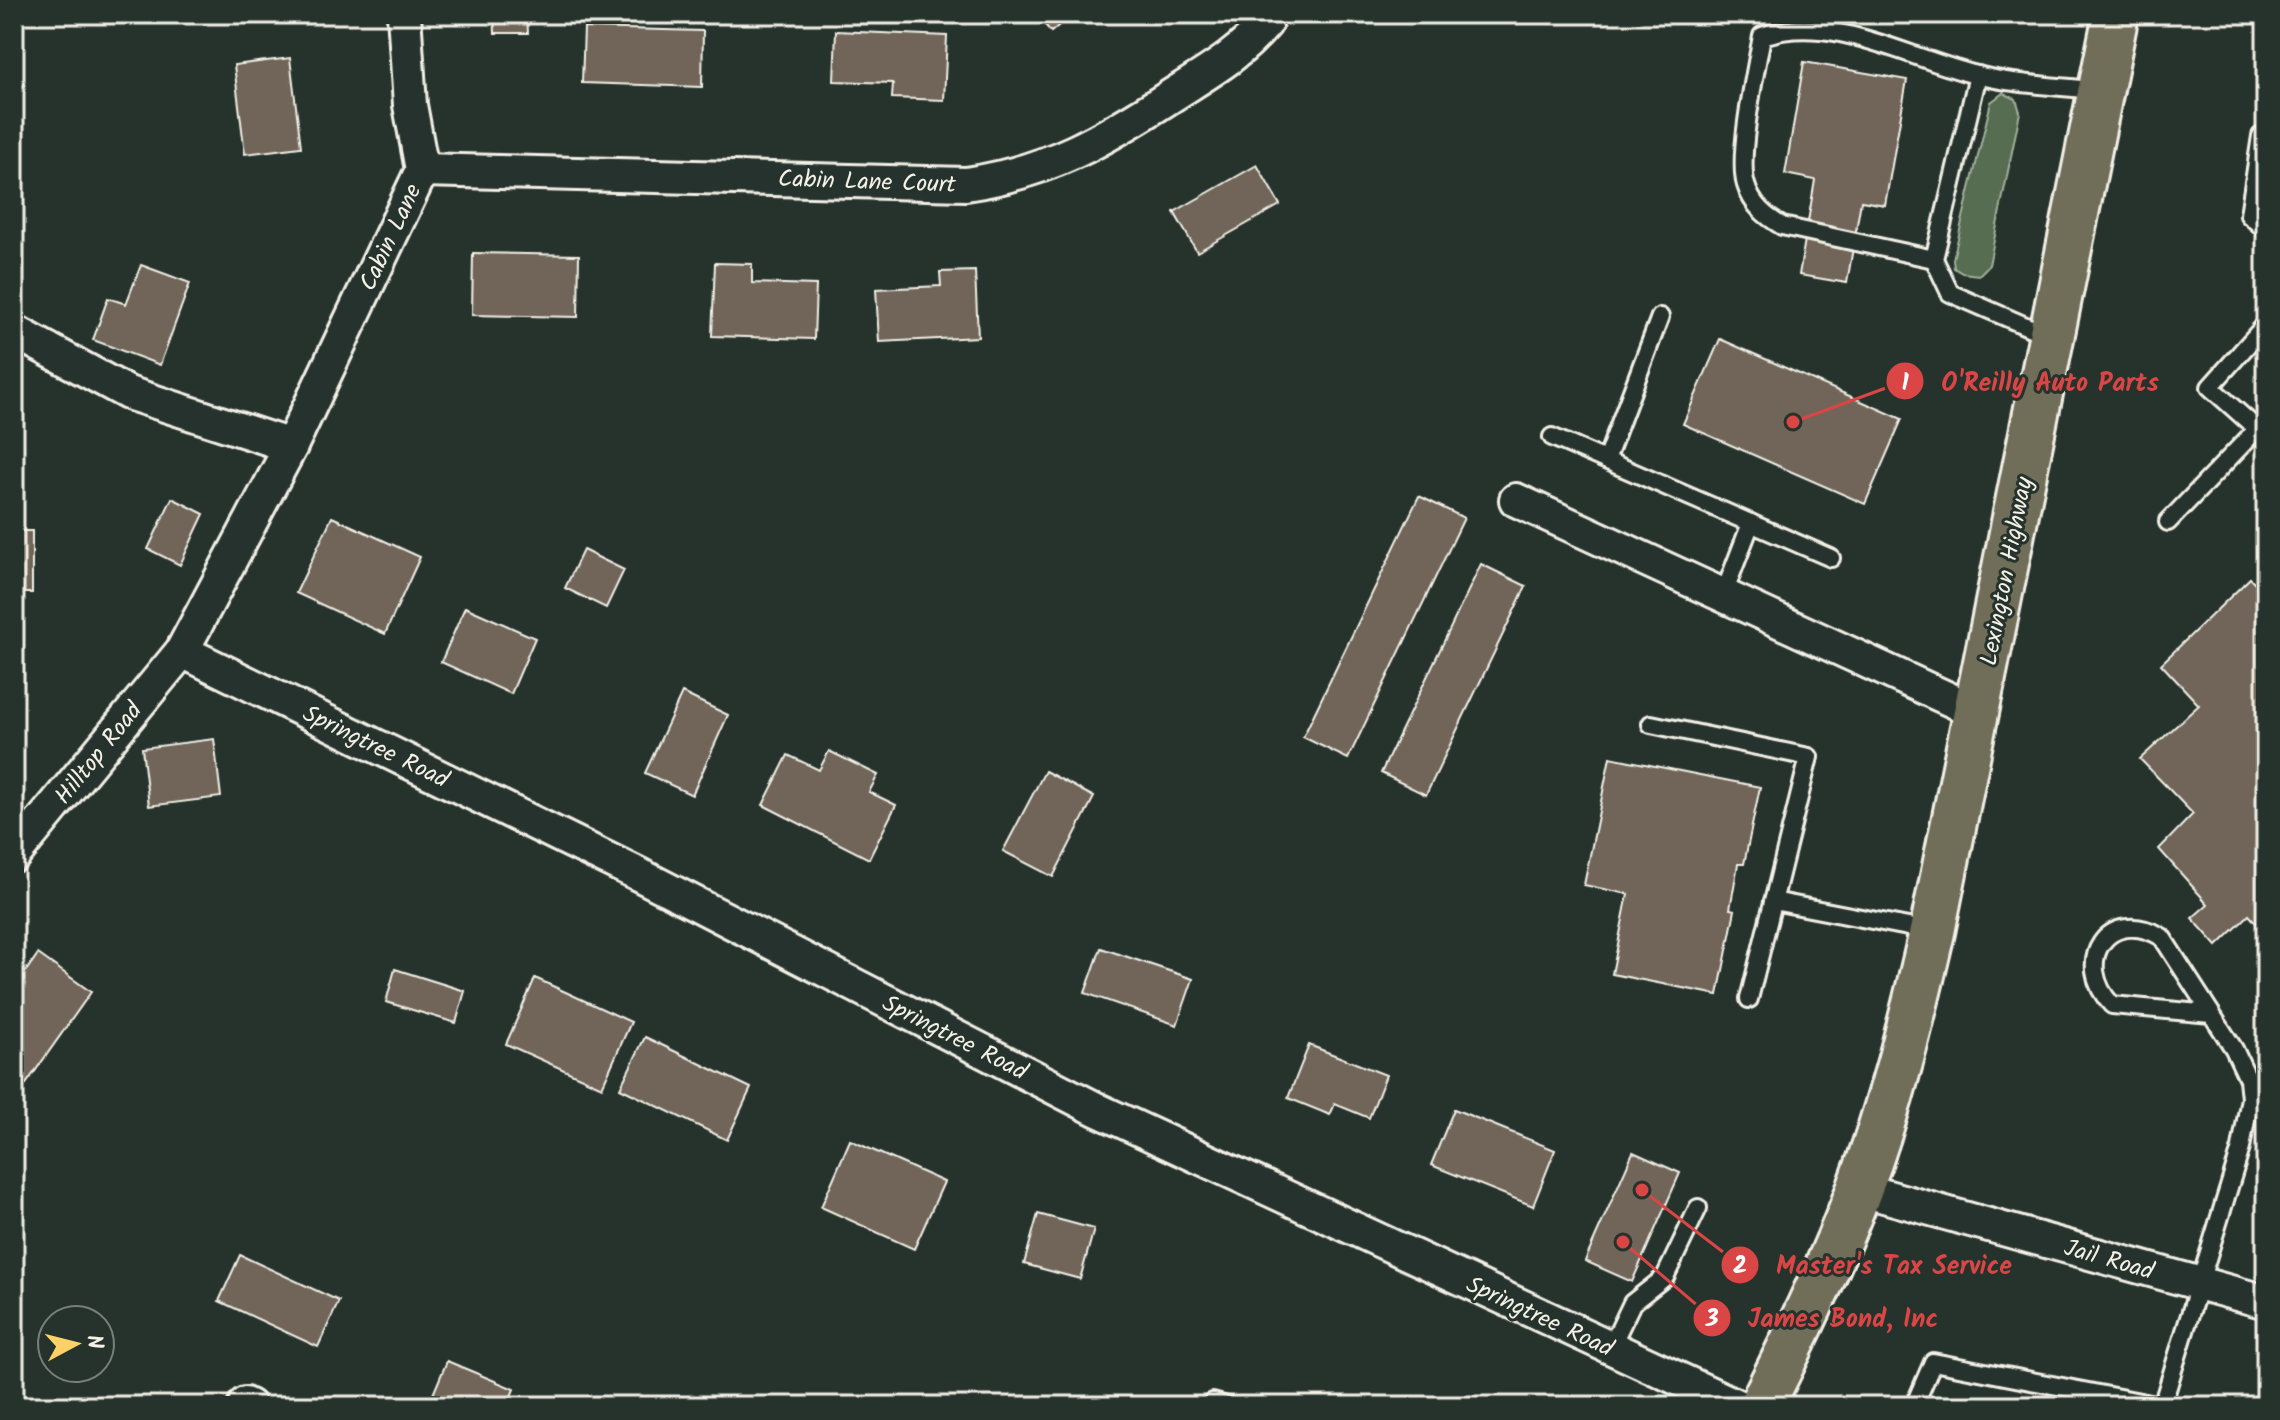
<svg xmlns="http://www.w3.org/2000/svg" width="2280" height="1420" font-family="Kalam,sans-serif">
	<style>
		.green { fill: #566d51; stroke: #a5af9c; stroke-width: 2 }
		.building { fill: #6f6558; stroke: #f4f1e8; stroke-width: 2 }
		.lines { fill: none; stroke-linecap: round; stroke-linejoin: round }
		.service-casing { stroke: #f4f1e8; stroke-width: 22 }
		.minor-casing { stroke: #f4f1e8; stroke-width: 38 }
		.trunk-casing { stroke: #f4f1e8; stroke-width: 50 }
		.service { stroke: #26332d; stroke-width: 16 }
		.minor { stroke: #26332d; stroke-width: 32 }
		.trunk { stroke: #706e59; stroke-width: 44 }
		.labels { text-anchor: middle; stroke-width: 6; stroke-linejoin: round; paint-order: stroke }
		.street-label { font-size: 24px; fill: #f4f1e8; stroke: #26332d }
		.leader { fill: none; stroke: #da4645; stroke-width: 3 }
		.callout-dot { fill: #da4645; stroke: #26332d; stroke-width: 3 }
		.mark-label { font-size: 24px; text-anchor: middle; font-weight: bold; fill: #fff }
		.callout-label { font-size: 26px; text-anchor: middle; font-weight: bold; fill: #da4645; stroke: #26332d; stroke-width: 6; stroke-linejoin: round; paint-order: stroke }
	</style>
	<rect width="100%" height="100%" fill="#26332d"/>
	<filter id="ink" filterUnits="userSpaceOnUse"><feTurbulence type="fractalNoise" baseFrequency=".0125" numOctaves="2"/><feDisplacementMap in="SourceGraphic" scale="16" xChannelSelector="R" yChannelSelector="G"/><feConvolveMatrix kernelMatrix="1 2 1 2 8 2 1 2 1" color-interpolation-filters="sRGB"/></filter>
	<g filter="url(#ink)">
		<polygon class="green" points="2003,93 2016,99 2020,112 1989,265 1979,275 1962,273 1954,268 1953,259 1991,102"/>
		<g class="building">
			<polygon points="494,14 527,14 528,33 495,33"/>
			<polygon points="1036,14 1072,14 1051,32"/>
			<polygon points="584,28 703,31 702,87 582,83"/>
			<polygon points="836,31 947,36 944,100 892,98 893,83 834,81"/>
			<polygon points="290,58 301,147 245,154 234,65"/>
			<polygon points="1804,62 1907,80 1885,205 1861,201 1847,283 1799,275 1815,180 1785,174"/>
			<polygon points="1257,165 1280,205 1197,252 1174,212"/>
			<polygon points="473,253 579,255 578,317 472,315"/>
			<polygon points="715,263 752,264 752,283 816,285 814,339 712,336"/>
			<polygon points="141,265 190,283 160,365 93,340 108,298 126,304"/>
			<polygon points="975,271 978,337 879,342 876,289 941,286 940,272"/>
			<polygon points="1720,339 1902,419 1865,504 1683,424"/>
			<polygon points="1419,496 1464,518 1348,759 1303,737"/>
			<polygon points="172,498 204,514 180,565 148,549"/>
			<polygon points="332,517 420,557 385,634 296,593"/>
			<rect x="14" y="531" width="18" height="62"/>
			<polygon points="583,550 624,570 606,608 565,588"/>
			<polygon points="1481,564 1526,586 1426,795 1381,773"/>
			<polygon points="2250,578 2266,594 2266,934 2249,915 2217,946 2192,918 2208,904 2159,849 2193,814 2140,759 2199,705 2161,664"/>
			<polygon points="465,607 535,638 511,694 441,662"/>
			<polygon points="682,693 728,715 692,795 645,773"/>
			<polygon points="214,739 221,797 149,806 142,748"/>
			<polygon points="829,751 878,775 869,792 896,805 869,859 763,805 788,755 819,770"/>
			<polygon points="1610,757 1760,787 1744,864 1738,864 1730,909 1735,910 1718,995 1612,974 1628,894 1584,885"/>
			<polygon points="1045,771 1094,797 1053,877 1003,851"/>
			<polygon points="1101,948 1193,979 1177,1025 1085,993"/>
			<polygon points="38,954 91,992 14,1101 14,988"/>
			<polygon points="395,969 465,991 456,1023 386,1002"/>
			<polygon points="535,978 631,1022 602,1087 506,1044"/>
			<polygon points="645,1037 751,1088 727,1140 620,1088"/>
			<polygon points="1309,1045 1386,1075 1369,1118 1335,1104 1330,1115 1288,1098"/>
			<polygon points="1454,1109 1555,1150 1533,1206 1431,1165"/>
			<polygon points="850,1140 944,1182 914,1249 821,1207"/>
			<polygon points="1633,1152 1680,1173 1632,1282 1585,1261"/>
			<polygon points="1038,1214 1094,1229 1080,1279 1024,1264"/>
			<polygon points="240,1255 339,1301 318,1347 219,1301"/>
			<polygon points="447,1361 514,1389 507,1406 429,1404"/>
		</g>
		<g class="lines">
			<g class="service-casing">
				<g id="service">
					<polyline points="1978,75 1934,259 1950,293 2049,336"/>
					<polyline points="2266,137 2261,136 2249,215 2266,230"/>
					<path d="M 1934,259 L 1782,226 C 1765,216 1752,205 1746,185 C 1737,156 1756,69 1762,36 C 1832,12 1909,59 1977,75 C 2016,85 2059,86 2100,91"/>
					<polyline points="2266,324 2210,387 2266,437"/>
					<polyline points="1552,437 1831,558"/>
					<polyline points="1606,460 1660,317"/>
					<polyline points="2168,522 2257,429"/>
					<polyline points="1723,596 1751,523"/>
					<polyline points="1651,724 1809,757 1749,999"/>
					<polyline points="1773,901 1929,931"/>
					<polyline points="1610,1349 1632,1303 1665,1277 1698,1208"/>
					<polyline points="1213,1402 1227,1406"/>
					<polyline points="1914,1406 1933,1362 2161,1406"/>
					<path d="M 2162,1406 L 2241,1148 L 2250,1098 L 2248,1079 L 2234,1049 L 2162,937 C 2107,905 2072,963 2112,1005 L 2211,1014"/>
				</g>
			</g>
			<g class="minor-casing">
				<g id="minor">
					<path d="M 422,170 L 966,184 C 1049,172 1105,139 1174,94 C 1210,71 1238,56 1266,23"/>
					<polyline points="14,331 128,393 291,446"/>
					<polyline points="1516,500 1977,712"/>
					<polyline points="182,651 636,873 1098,1110 1737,1406"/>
					<polyline points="14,855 182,651 291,446 422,170 410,105 404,14"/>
					<polyline points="1859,1189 2266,1302"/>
					<polyline points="245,1404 249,1406"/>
				</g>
			</g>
			<g class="trunk-casing">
				<path id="trunk" d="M 1761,1406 C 1797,1335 1831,1264 1859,1190 C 1891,1106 1912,1019 1932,932 L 2116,14"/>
			</g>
			<use href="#service" class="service"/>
			<use href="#minor" class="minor"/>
			<use href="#trunk" class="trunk"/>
		</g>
	</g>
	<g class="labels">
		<g class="street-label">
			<text transform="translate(867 181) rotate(2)" y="8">Cabin Lane Court</text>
			<text transform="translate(390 237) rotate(-65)" y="8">Cabin Lane</text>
			<text transform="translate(2006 571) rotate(-79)" y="8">Lexington Highway</text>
			<text transform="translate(376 746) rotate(26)" y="8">Springtree Road</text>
			<text transform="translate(98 753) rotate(-51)" y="8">Hilltop Road</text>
			<text transform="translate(955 1037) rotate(27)" y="8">Springtree Road</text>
			<text transform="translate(2109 1259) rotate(16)" y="8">Jail Road</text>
			<text transform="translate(1540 1316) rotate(25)" y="8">Springtree Road</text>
		</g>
	</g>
	<path class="leader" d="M1793 422L1905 381M1642 1190L1740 1265M1623 1242L1712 1318"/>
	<g class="callout-dot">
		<circle cx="1793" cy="422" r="8"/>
		<circle cx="1642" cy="1190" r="8"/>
		<circle cx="1623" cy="1242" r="8"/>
		<circle cx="1905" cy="381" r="20"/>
		<circle cx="1740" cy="1265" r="20"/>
		<circle cx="1712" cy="1318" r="20"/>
	</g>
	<g class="mark-label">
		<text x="1905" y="390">1</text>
		<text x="1740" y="1273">2</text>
		<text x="1712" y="1326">3</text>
	</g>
	<g class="callout-label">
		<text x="2050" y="391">O'Reilly Auto Parts</text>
		<text x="1894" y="1274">Master's Tax Service</text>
		<text x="1843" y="1327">James Bond, Inc</text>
	</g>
	<rect width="2280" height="1420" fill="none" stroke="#26332d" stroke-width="48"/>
	<rect x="24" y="24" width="2232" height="1372" fill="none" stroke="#f4f1e8" stroke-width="3" filter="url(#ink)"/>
	<g transform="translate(76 1344) rotate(83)"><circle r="38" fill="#26332d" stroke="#787f78" stroke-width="2"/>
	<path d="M0-6L14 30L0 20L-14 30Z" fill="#ffd166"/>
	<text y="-12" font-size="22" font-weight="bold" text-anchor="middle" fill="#f4f1e8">N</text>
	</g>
</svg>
